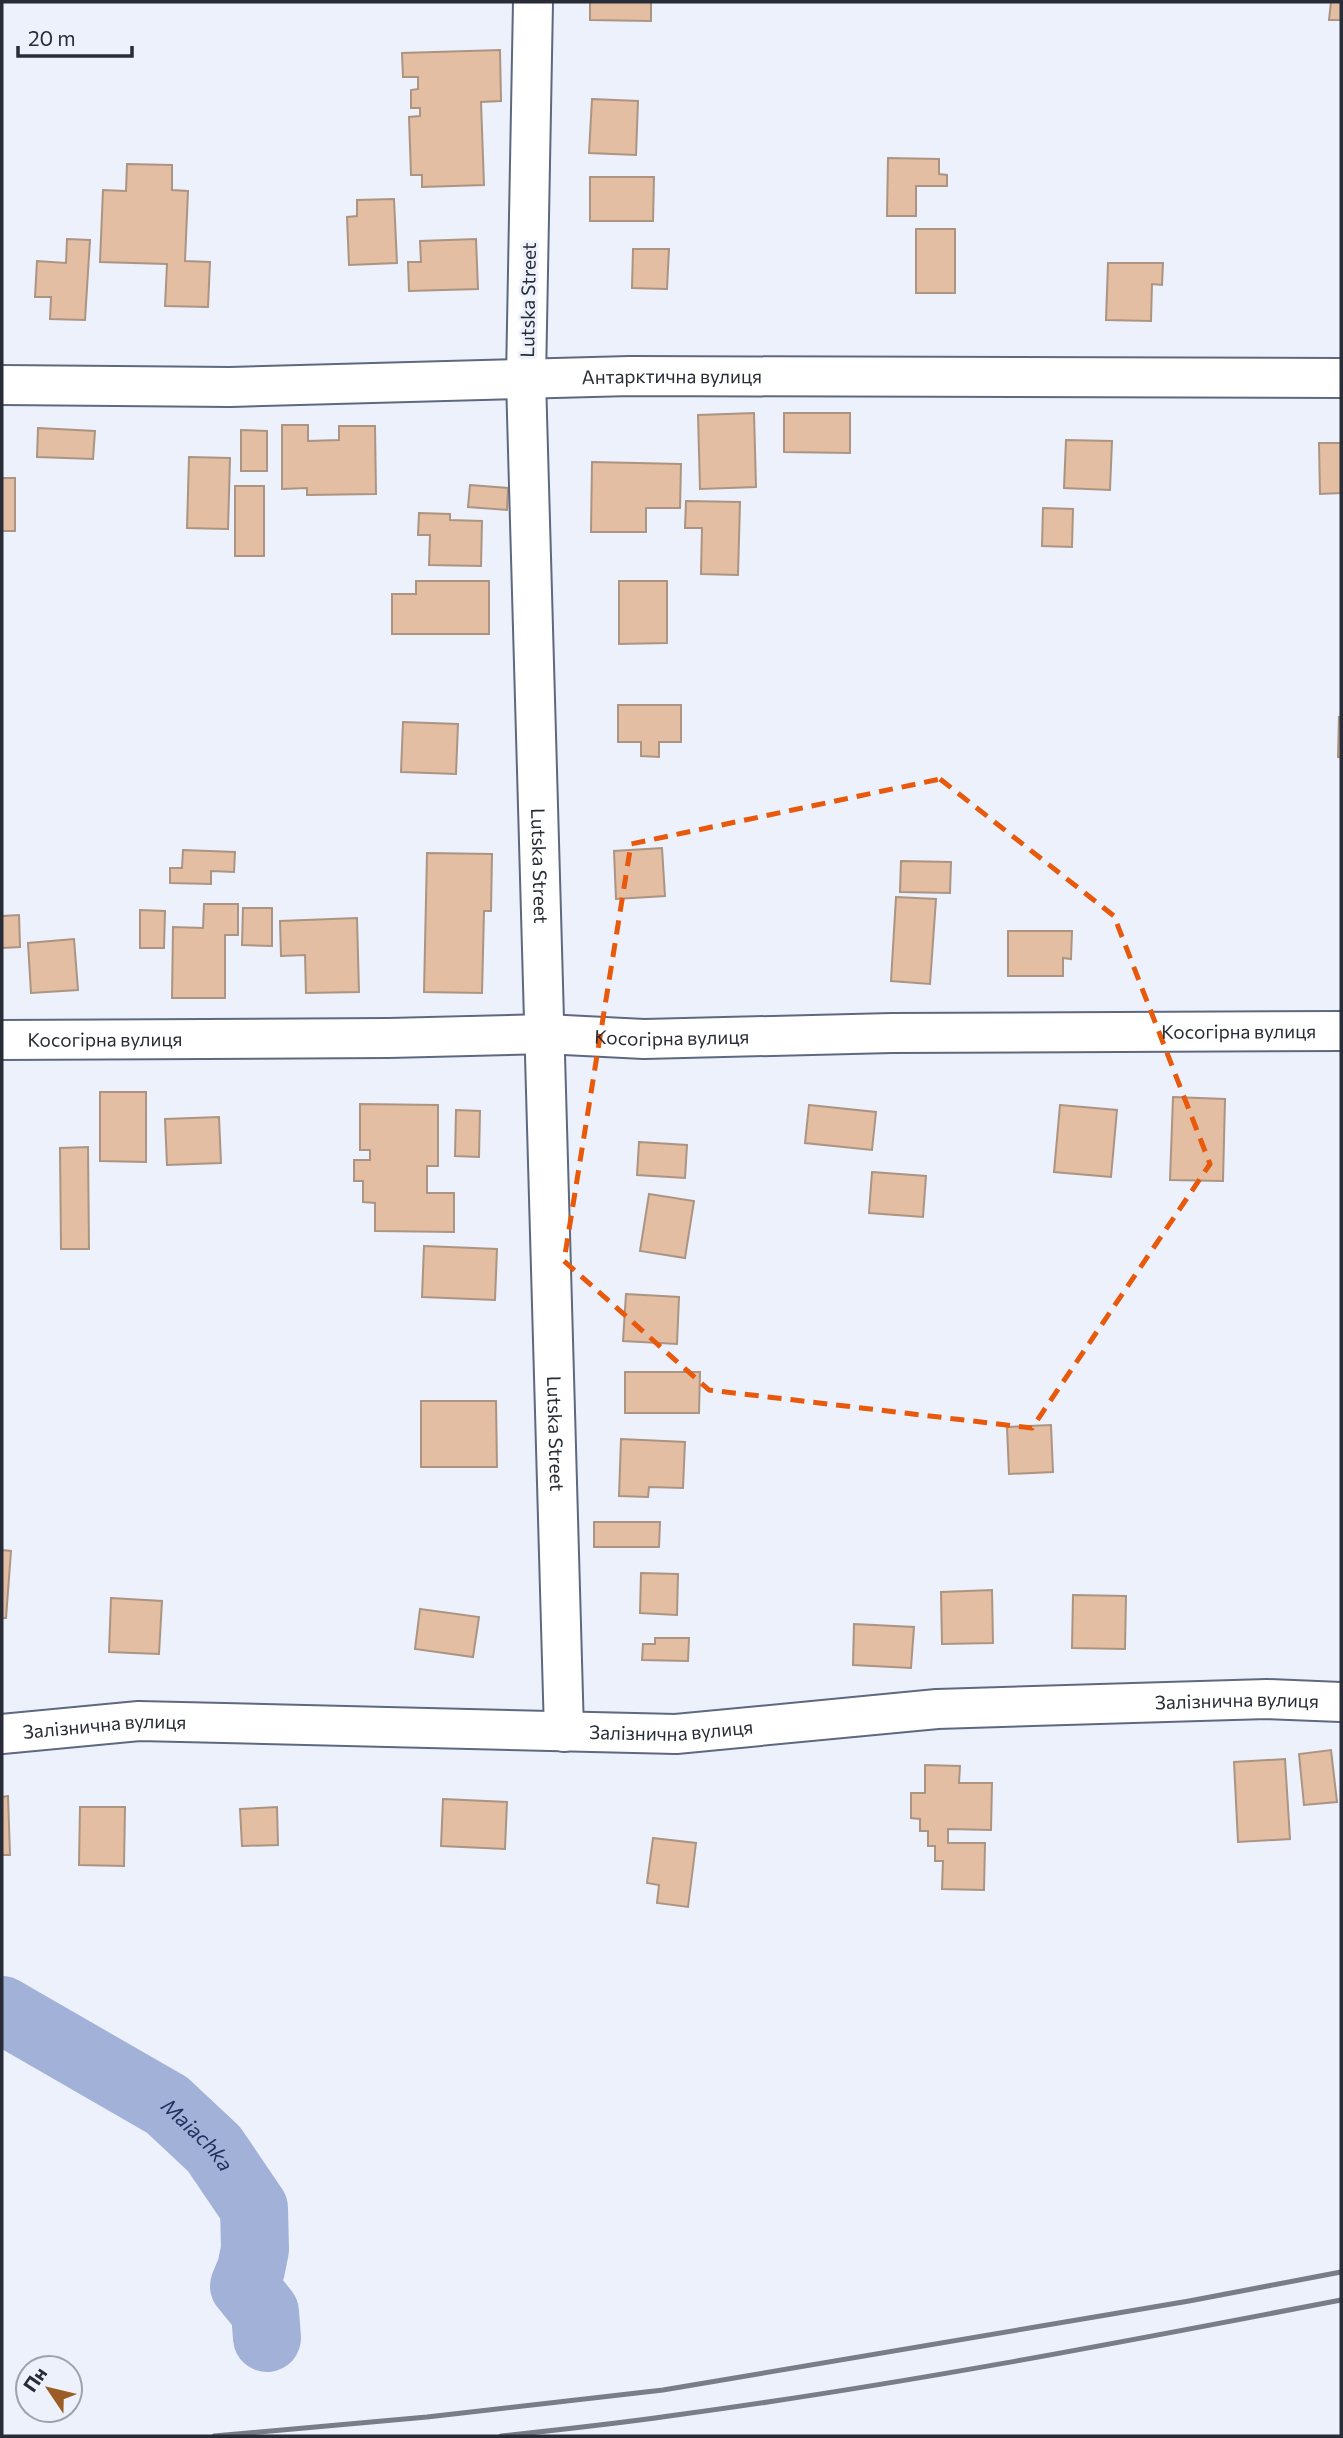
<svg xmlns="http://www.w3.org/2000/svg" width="1343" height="2438" font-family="Commissioner,sans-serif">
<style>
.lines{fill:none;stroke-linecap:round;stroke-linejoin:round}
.river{stroke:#a2b1d7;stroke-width:68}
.building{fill:#e3bea2;stroke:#ac9482;stroke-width:2}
.minor-casing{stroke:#5e687e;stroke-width:42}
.minor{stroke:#fff;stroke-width:38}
.rail{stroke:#797d88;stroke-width:5}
.marked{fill:none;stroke:#e8590c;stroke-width:5;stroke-dasharray:14 9;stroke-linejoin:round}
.labels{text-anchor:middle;stroke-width:6;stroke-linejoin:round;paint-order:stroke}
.street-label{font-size:19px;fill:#282c36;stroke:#ecf1fc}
.water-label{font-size:21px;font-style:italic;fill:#213161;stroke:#ecf1fc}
</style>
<rect width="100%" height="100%" fill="#ecf1fc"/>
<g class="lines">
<path class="river" id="s1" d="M 2,2010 L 167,2105 L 214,2149 L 254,2208 L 255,2249 L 251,2269 L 244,2286 L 265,2312 L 267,2338"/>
</g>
<path class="building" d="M 590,2 L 651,2 L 651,21 L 590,20 Z
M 1331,2 L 1341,2 L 1341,20 L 1329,20 Z
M 500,50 L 501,101 L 481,102 L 484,185 L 422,187 L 422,175 L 411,175 L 409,117 L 420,116 L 420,108 L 411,108 L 411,90 L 418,89 L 418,77 L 403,77 L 402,53 Z
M 592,99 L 638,101 L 636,155 L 589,153 Z
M 888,158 L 939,159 L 939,174 L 947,175 L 947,186 L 916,186 L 916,216 L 887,216 Z
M 127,164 L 172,165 L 172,190 L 188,191 L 185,261 L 210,262 L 208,307 L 165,306 L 167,264 L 100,262 L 103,190 L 126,191 Z
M 590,177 L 654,177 L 653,221 L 590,221 Z
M 394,199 L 397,263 L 349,265 L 347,217 L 357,216 L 357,200 Z
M 916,229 L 955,229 L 955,293 L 916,293 Z
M 67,239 L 90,240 L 85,320 L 50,319 L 51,297 L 35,297 L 37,261 L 66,263 Z
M 476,239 L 478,289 L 409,291 L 408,262 L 421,262 L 420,241 Z
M 633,249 L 669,249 L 667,289 L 632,288 Z
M 1108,263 L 1163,263 L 1162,285 L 1152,284 L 1151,321 L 1106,320 Z
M 754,413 L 756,487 L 700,489 L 698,415 Z
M 784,413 L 850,413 L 850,453 L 784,452 Z
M 282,425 L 308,425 L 308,441 L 339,440 L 339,426 L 375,426 L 376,494 L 307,495 L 307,488 L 282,489 Z
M 38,428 L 95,431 L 93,459 L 37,457 Z
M 241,430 L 267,431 L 267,471 L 241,471 Z
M 1066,440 L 1112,441 L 1110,490 L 1064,488 Z
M 1319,443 L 1341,443 L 1341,493 L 1320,494 Z
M 189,457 L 230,458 L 228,529 L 187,528 Z
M 592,462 L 681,464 L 680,508 L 646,508 L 646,532 L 591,532 Z
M 2,478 L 15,478 L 15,531 L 2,531 Z
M 470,485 L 508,488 L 507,510 L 468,507 Z
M 235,486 L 264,486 L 264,556 L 235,556 Z
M 686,501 L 740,502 L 738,575 L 701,574 L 702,528 L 685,528 Z
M 1043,508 L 1073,509 L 1072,547 L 1042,546 Z
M 419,513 L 450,514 L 450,520 L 482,521 L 481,566 L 429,565 L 430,535 L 418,535 Z
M 416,581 L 489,581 L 489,634 L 392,634 L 392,594 L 416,594 Z
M 619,581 L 667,581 L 667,643 L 619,644 Z
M 618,705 L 681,705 L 681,742 L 659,742 L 659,757 L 641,756 L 641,742 L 618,742 Z
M 1339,717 L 1341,717 L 1341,757 L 1338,757 Z
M 403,722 L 458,724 L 456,774 L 401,772 Z
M 662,848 L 665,896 L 616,899 L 614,851 Z
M 183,850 L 235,852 L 234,872 L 211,871 L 211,884 L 170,883 L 170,868 L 182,868 Z
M 427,853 L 492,854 L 491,911 L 484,911 L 482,993 L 424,992 Z
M 901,861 L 951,862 L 950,893 L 900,892 Z
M 896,897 L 936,899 L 930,984 L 891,981 Z
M 204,904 L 238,904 L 238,935 L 225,935 L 225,998 L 172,998 L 173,927 L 203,928 Z
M 243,908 L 272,908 L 272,946 L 242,945 Z
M 140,910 L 165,911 L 164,948 L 140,948 Z
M 19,915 L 20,947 L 2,948 L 2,916 Z
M 357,918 L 359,992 L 306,993 L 305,955 L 281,956 L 280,921 Z
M 1008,931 L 1072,931 L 1071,959 L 1063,958 L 1063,976 L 1008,976 Z
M 74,939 L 78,990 L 31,993 L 28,943 Z
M 100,1092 L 146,1092 L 146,1162 L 100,1161 Z
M 1173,1097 L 1225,1099 L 1223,1181 L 1170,1180 Z
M 360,1104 L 438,1105 L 438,1166 L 427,1166 L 427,1193 L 454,1193 L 454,1232 L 375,1231 L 375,1203 L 363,1202 L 363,1181 L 354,1181 L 354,1160 L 370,1160 L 370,1150 L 360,1150 Z
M 809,1105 L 876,1112 L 872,1150 L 805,1143 Z
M 1060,1105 L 1117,1110 L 1111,1177 L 1054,1172 Z
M 456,1110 L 480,1111 L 479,1157 L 455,1156 Z
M 219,1117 L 221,1163 L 167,1165 L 165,1119 Z
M 639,1142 L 687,1145 L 685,1178 L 637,1175 Z
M 88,1147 L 89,1249 L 61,1249 L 60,1148 Z
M 872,1172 L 926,1176 L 923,1217 L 869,1213 Z
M 649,1194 L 694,1201 L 685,1258 L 640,1251 Z
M 424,1246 L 497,1249 L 495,1300 L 422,1297 Z
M 626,1294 L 679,1297 L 677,1344 L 623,1341 Z
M 625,1372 L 700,1372 L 699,1413 L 625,1413 Z
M 421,1401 L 496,1401 L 497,1467 L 421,1467 Z
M 1051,1425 L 1053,1472 L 1009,1474 L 1007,1427 Z
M 621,1439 L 685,1442 L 683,1488 L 649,1487 L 648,1497 L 619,1496 Z
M 594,1522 L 660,1522 L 659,1547 L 594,1547 Z
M 2,1550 L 11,1551 L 6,1618 L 2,1618 Z
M 641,1573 L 678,1574 L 677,1615 L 640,1613 Z
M 992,1590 L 993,1643 L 942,1644 L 941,1592 Z
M 1073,1595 L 1126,1596 L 1125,1649 L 1072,1648 Z
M 111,1598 L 162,1601 L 159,1654 L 109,1652 Z
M 420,1609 L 479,1617 L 473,1657 L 415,1649 Z
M 854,1624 L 914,1627 L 911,1668 L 853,1665 Z
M 655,1638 L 689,1638 L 688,1661 L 642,1660 L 643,1644 L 655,1644 Z
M 1331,1750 L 1337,1802 L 1304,1805 L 1299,1754 Z
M 1285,1759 L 1290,1839 L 1238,1842 L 1234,1762 Z
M 925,1765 L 960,1766 L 959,1783 L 992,1783 L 991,1830 L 948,1829 L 948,1843 L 985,1843 L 984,1890 L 942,1889 L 943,1861 L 935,1861 L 935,1846 L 928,1846 L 928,1831 L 920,1831 L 920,1819 L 911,1818 L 911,1793 L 925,1793 Z
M 8,1796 L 10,1855 L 2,1855 L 2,1797 Z
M 443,1799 L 507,1802 L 505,1849 L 441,1846 Z
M 80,1807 L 125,1807 L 124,1866 L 79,1865 Z
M 277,1807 L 278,1845 L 242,1846 L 240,1809 Z
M 653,1838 L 696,1843 L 688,1907 L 657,1903 L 659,1885 L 647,1883 Z"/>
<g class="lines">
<defs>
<g id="minor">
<path id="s2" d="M 533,2 L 526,379 L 564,1732"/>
<path id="s3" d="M 2,385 L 230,387 L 630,376 L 1341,378"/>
<path id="s4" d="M 2,1040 L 389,1038 L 545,1034 L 644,1039 L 892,1033 L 1341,1031"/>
<path id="s5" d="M 2,1734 L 139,1721 L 676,1734 L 937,1709 L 1267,1699 L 1341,1702"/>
</g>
</defs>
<use href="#minor" class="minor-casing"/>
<use href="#minor" class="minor"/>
<path class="rail" d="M 214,2436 L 427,2417 L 663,2390 L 1189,2301 L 1341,2272
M 501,2436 C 557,2430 614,2424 669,2416 C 894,2386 1118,2343 1341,2300"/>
</g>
<path class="marked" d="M 940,779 L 1114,916 L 1210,1164 L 1032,1428 L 709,1390 L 564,1261 L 631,844 Z"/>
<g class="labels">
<g class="street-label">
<text transform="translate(528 300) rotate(-89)" y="7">Lutska Street</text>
<text dy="7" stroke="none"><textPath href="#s3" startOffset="670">Антарктична вулиця</textPath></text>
<text dy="7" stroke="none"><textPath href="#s2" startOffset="864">Lutska Street</textPath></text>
<text dy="7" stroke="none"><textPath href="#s4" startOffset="1237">Косогірна вулиця</textPath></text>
<text dy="7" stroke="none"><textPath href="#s4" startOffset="670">Косогірна вулиця</textPath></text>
<text dy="7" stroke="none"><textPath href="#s4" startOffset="103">Косогірна вулиця</textPath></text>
<text dy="7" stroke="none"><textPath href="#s2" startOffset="1432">Lutska Street</textPath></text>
<text dy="7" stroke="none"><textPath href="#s5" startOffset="1237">Залізнична вулиця</textPath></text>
<text dy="7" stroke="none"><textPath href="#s5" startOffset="103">Залізнична вулиця</textPath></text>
<text dy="7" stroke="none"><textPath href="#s5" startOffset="670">Залізнична вулиця</textPath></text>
</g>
<g class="water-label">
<text dy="7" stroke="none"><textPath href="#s1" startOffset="233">Maiachka</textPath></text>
</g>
</g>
<rect width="1343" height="2438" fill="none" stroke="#282c36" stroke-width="7"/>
<g transform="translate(49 2389) rotate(305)"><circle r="33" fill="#ecf1fc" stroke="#9ea2ad" stroke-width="2"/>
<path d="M0-5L12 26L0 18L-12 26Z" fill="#9c5d25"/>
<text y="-10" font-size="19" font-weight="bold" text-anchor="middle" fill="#282c36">Пн</text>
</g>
<path d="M18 46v10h114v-10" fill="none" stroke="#282c36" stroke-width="3.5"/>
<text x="28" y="46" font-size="21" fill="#282c36" stroke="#ecf1fc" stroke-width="5" paint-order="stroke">20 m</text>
</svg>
